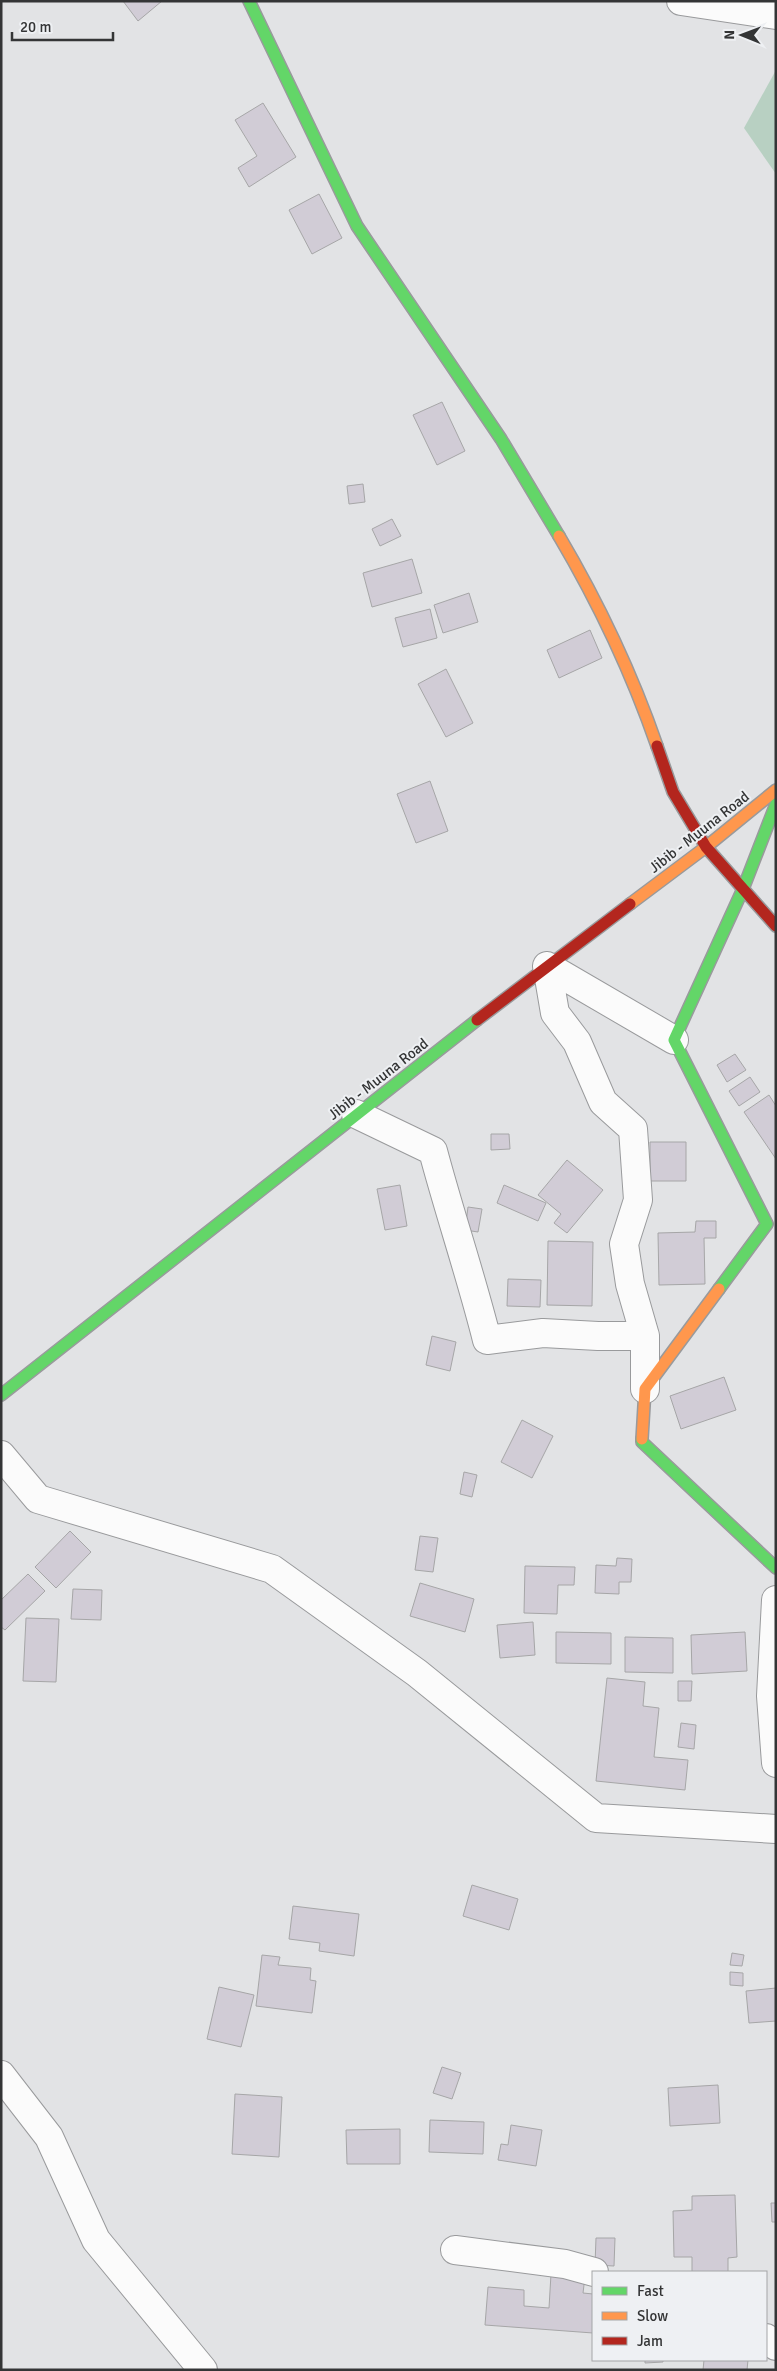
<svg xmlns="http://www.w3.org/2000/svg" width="777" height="2371" font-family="Signika,sans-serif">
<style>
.green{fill:#b8d0c2}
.building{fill:#d1ccd6;stroke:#a6a6a7}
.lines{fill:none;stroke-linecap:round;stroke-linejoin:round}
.street-casing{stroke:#999a9c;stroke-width:30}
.fast-casing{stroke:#999a9c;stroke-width:14}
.slow-casing{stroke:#999a9c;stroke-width:14}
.jam-casing{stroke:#999a9c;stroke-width:14}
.street{stroke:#fbfbfb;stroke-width:28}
.fast{stroke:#63d668;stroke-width:11}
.slow{stroke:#ff974d;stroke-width:11}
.jam{stroke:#b3261e;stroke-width:11}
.labels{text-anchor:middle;stroke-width:4;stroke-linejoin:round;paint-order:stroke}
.street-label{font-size:15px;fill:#343536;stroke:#eef0f3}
</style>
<rect width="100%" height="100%" fill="#e2e3e5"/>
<path class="green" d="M 776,70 L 776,174 L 744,128 Z"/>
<path class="building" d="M 123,1 L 162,1 L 138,21 Z
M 263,103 L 296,157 L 249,187 L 238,168 L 257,156 L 235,120 Z
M 319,194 L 342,238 L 312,254 L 289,210 Z
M 442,402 L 465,451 L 437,465 L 413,415 Z
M 363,484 L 365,502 L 349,504 L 347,486 Z
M 392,519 L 401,536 L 380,546 L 372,529 Z
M 412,559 L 422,593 L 372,607 L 363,573 Z
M 469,593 L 478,622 L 443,633 L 434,605 Z
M 430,609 L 437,638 L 403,647 L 395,618 Z
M 590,630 L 602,658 L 559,678 L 547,650 Z
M 446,669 L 473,723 L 446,737 L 418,684 Z
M 430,781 L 448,831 L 416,843 L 397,794 Z
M 735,1054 L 746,1070 L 727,1082 L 717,1065 Z
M 750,1077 L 760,1092 L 739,1106 L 729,1091 Z
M 769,1095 L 776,1106 L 776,1159 L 744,1112 Z
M 491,1134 L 509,1134 L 510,1149 L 491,1150 Z
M 650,1142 L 686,1142 L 686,1181 L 650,1181 Z
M 567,1160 L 603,1190 L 567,1233 L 554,1223 L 561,1214 L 538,1195 Z
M 400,1185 L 407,1226 L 385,1230 L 377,1189 Z
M 504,1185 L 546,1203 L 538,1221 L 497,1203 Z
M 468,1207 L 482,1209 L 478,1232 L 465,1230 Z
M 696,1221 L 716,1221 L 716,1238 L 704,1238 L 705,1284 L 659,1285 L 658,1233 L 695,1232 Z
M 548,1241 L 593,1242 L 592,1306 L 547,1305 Z
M 508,1279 L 541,1280 L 540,1307 L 507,1306 Z
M 432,1336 L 456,1342 L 450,1371 L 426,1365 Z
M 724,1377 L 736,1410 L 681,1429 L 670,1396 Z
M 522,1420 L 553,1436 L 532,1478 L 501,1462 Z
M 464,1472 L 477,1475 L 472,1497 L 460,1494 Z
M 70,1531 L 91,1552 L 56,1588 L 35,1567 Z
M 420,1536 L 438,1538 L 433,1572 L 415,1570 Z
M 617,1558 L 632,1559 L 631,1582 L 619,1582 L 619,1594 L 595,1593 L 596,1565 L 616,1566 Z
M 525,1566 L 575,1567 L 574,1585 L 558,1585 L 557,1614 L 524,1613 Z
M 28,1574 L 45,1591 L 5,1630 L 1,1627 L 1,1600 Z
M 420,1583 L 474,1599 L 465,1632 L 410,1616 Z
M 73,1589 L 102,1590 L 101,1620 L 71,1619 Z
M 26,1618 L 59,1619 L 56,1682 L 23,1681 Z
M 533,1622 L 535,1655 L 500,1658 L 497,1625 Z
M 556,1632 L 611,1633 L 611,1664 L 556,1663 Z
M 745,1632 L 747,1671 L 692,1674 L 691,1635 Z
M 625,1637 L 673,1638 L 673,1673 L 625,1672 Z
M 607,1678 L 645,1682 L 643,1706 L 659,1708 L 654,1757 L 688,1760 L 685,1790 L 596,1781 Z
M 678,1681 L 692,1681 L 691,1701 L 678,1701 Z
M 681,1723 L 696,1725 L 694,1749 L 678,1747 Z
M 472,1885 L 518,1899 L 509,1930 L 463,1916 Z
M 293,1906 L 359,1914 L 354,1956 L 319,1951 L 320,1943 L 289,1939 Z
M 732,1953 L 744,1955 L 742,1966 L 730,1965 Z
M 262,1955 L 280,1957 L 278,1965 L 311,1968 L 310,1980 L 316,1981 L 312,2013 L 256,2006 Z
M 730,1972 L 743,1973 L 743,1986 L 730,1985 Z
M 219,1987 L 254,1995 L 241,2047 L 207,2039 Z
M 776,1988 L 776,2021 L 749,2023 L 746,1991 Z
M 442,2067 L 461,2073 L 452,2099 L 433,2093 Z
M 718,2085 L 720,2123 L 670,2126 L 668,2088 Z
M 235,2094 L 282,2097 L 279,2157 L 232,2154 Z
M 430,2120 L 484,2122 L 483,2154 L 429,2152 Z
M 511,2125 L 542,2130 L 536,2166 L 498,2160 L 501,2144 L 508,2145 Z
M 400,2129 L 400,2164 L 347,2164 L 346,2130 Z
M 735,2195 L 737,2257 L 728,2258 L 728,2272 L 692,2272 L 692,2257 L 674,2257 L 673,2211 L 692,2210 L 692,2196 Z
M 771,2203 L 776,2203 L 776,2222 L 772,2222 Z
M 596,2238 L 615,2238 L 614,2266 L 595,2265 Z
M 551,2274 L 585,2277 L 583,2293 L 593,2294 L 593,2333 L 485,2325 L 488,2287 L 524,2290 L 524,2306 L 549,2308 Z
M 645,2360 L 663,2360 L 663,2362 L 645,2363 Z
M 704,2360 L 748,2360 L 747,2370 L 703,2370 Z"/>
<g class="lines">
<defs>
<path id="street" d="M 681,1 L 776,15
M 547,966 L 555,1013 L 577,1042 L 603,1102 L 633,1129 L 638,1200 L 624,1244 L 630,1284 L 645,1336
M 547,966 L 674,1040
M 356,1114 L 433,1151 C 450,1215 471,1276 487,1340 L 543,1333 L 598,1336 L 645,1336 L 645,1389
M 1,1455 L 38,1499 L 272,1569 L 417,1673 L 596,1818 L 776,1829
M 776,1600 L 771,1696 L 776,1763
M 1,2075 L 49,2137 L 96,2240 L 203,2370
M 455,2250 L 565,2264 L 594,2272
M 766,2338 L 776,2346"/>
<path id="fast" d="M 249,1 L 357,226 L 501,439 L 559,536
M 719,1289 L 767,1224 L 674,1040 L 743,889 L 776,804
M 1,1395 L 477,1020
M 642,1439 L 642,1442 L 776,1568"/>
<path id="slow" d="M 559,536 C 598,602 632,674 657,746
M 630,904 L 706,847 L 776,790
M 642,1439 L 645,1389 L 719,1289"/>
<path id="jam" d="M 657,746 L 673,792 L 706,847 L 776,926
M 477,1020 L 630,904"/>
</defs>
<use href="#street" class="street-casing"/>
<use href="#fast" class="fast-casing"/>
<use href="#slow" class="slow-casing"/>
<use href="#jam" class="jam-casing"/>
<use href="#street" class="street"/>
<use href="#fast" class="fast"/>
<use href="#slow" class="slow"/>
<use href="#jam" class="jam"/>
</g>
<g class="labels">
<g class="street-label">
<text transform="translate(699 832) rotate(-38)" y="5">Jibib - Muuna Road</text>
<text transform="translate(378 1079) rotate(-38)" y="5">Jibib - Muuna Road</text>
</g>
</g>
<rect width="777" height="2371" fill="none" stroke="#343536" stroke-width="5"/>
<rect x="592" y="2271" width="175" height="90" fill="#eef0f3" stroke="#a4a5a7"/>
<rect x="602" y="2287" width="25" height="8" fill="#63d668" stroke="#a4a5a7"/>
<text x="637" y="2296" font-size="15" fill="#343536">Fast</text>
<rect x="602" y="2312" width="25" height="8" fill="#ff974d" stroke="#a4a5a7"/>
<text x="637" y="2321" font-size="15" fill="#343536">Slow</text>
<rect x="602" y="2337" width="25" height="8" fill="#b3261e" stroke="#a4a5a7"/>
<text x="637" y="2346" font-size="15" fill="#343536">Jam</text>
<g transform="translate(742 35) rotate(271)" stroke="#eef0f3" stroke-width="4" paint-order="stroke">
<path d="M0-4L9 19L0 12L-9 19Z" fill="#343536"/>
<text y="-8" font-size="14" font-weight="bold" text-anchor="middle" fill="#343536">N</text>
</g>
<path d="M12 32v8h101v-8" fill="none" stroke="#343536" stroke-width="2.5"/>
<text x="20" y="32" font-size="15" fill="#343536" stroke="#eef0f3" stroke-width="4" paint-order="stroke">20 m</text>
</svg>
